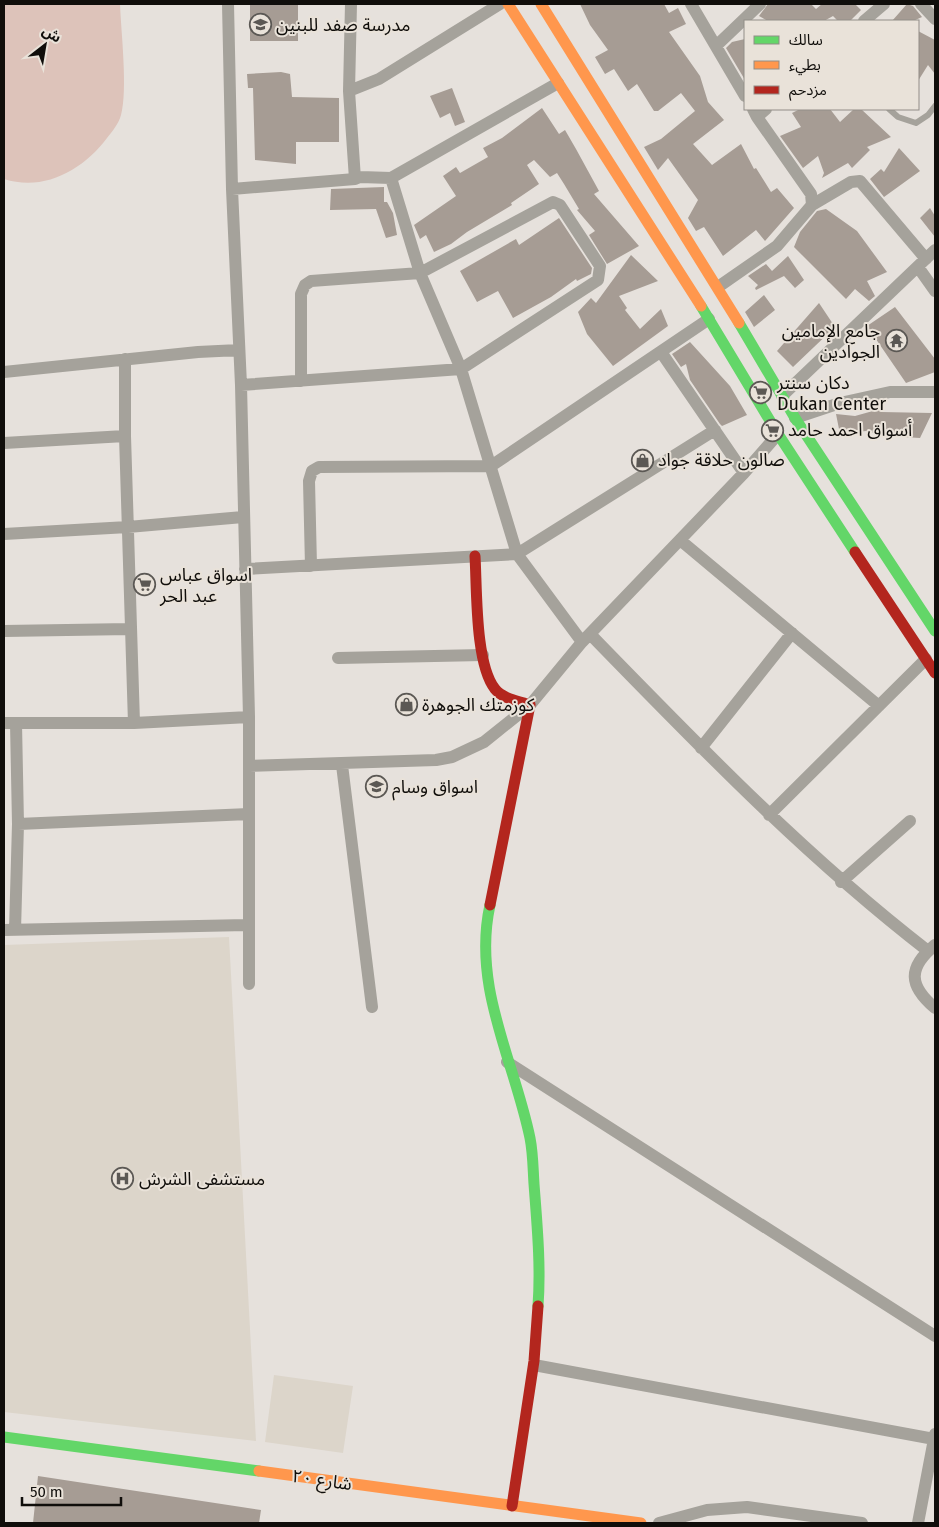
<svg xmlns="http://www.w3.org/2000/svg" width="939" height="1527" font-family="'Fira Sans','Noto Sans Arabic',sans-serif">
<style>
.built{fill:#dcd5ca}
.green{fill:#ddc3ba}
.building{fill:#a69c94}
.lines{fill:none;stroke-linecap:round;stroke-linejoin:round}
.lane{stroke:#a5a29b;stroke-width:6}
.street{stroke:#a5a29b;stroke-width:12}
.fast{stroke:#63d668;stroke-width:11}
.slow{stroke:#ff974d;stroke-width:11}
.jam{stroke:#b3261e;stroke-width:11}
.labels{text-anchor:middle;stroke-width:4;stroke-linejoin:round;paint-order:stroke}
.poi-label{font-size:18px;fill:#100e0b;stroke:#e9e2d9;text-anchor:start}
.street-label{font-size:18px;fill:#100e0b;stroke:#e9e2d9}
</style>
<rect width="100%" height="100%" fill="#e6e1dc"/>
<path class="built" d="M 229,937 L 256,1441 L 4,1412 L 4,945 Z
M 274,1375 L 353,1386 L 343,1453 L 265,1442 Z"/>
<path class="green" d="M 4,4 L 120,4 C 121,32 128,90 121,115 C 119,123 112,132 107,138 C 83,170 44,192 4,179 Z"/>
<path class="building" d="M 250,4 L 298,4 L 298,41 L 250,41 Z
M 580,4 L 664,4 L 669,13 L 678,8 L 686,24 L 669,32 L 700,76 L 708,102 L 724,120 L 693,144 L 712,165 L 741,144 L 754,169 L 756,168 L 771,192 L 777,188 L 794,208 L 765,241 L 756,230 L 723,256 L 704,227 L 696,231 L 688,218 L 698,200 L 668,158 L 658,170 L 644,147 L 661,139 L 695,111 L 681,93 L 658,111 L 654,111 L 637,84 L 628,91 L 614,69 L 605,74 L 595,57 L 608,50 L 590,25 Z
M 768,4 L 811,4 L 816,9 L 822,4 L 855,4 L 861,10 L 850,21 L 838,21 L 833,16 L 824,21 L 768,21 L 759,16 Z
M 907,4 L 913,6 L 922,17 L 913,21 L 892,21 Z
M 918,31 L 935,40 L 935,74 L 928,65 L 918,81 Z
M 745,39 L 745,80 L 726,48 L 732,42 Z
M 281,72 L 290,74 L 292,97 L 339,98 L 339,142 L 296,142 L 296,164 L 255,160 L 253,88 L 248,88 L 247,74 Z
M 452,88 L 465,122 L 455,126 L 450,113 L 440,118 L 430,96 Z
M 542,108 L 559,134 L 565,130 L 576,149 L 599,191 L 594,194 L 639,246 L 607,264 L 589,235 L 595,231 L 577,210 L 579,209 L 564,184 L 557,173 L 550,177 L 534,160 L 527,165 L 539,184 L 511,203 L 512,205 L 467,232 L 451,244 L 434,252 L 426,235 L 420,239 L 414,225 L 456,196 L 443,176 L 456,167 L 460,173 L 488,157 L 483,148 L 502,138 Z
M 800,109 L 830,109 L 840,122 L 854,109 L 861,109 L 891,137 L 867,147 L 870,150 L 852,168 L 848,163 L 822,178 L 824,173 L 818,156 L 803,168 L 780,136 L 801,127 L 792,113 Z
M 899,148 L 920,171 L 884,197 L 870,179 L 881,169 L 884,172 Z
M 384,187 L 384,202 L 387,202 L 393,213 L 397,235 L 386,238 L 376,209 L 330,210 L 331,189 Z
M 930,208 L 935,216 L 935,237 L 920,218 Z
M 826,209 L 857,231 L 887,272 L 867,281 L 875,296 L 869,301 L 855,289 L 846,299 L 794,247 L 800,232 L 817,211 Z
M 559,218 L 592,268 L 591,274 L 577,281 L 576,279 L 551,297 L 513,318 L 498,291 L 477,302 L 460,271 L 516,239 L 519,245 Z
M 631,255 L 658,281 L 619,296 L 627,308 L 625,310 L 640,329 L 661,309 L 668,326 L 613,366 L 587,334 L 578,312 L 591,298 L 596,303 Z
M 788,256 L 804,280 L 795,288 L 784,276 L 756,290 L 755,288 L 758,285 L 748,276 L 766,264 L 772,271 Z
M 764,295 L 775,310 L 754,327 L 745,312 Z
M 819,303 L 835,327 L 793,367 L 777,351 Z
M 895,307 L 935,359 L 935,372 L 906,383 L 867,326 Z
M 690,342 L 730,386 L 747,415 L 722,426 L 720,424 L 690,380 L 686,364 L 681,367 L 672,354 Z
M 880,409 L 881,412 L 932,413 L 920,438 L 886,436 L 866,431 L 840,434 L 836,414 L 855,416 Z
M 38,1476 L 261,1510 L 259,1523 L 33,1523 Z"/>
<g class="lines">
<path class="lane" d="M 889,109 L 898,117 L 916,123 L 928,115 L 935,106"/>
<path class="street" d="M 228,4 L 232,189 L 241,385 L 249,717 L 249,984
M 351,4 L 349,91 L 355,179
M 691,4 L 745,96
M 921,4 L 935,19
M 864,21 L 884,4
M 716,46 L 760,4
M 349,91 L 379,79 L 500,4
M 753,109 L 757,117 L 766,109
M 391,178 L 420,273 L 461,369 L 517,554 L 582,642
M 232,189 L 355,179 L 360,177 L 391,178 L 558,83
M 812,205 L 851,182 L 860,181 L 926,259
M 918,267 L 935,291
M 718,287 L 777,246 L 812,205 L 811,194 L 757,117
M 661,352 L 744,473
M 125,359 L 125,436 L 134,723
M 4,372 L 198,352 L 239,350
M 241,385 L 461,369 L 598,280 L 600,266 L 560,205 L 553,202 L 420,273 L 311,281 L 305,285 L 301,294 L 301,381
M 782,396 L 935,250
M 795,418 L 840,403 L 890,392 L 935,392
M 4,443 L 125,436
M 4,534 L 128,527 L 243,517
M 680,540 L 879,706
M 311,566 L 309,481 L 312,471 L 319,467 L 491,466 L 709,319
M 245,569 L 517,554 L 715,430
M 4,631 L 130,629
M 590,634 C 698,745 805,856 928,951
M 338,658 L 483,655
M 4,723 L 134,723 L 249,717
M 701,748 L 792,633
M 342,765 L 372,1007
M 250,766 L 436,760 L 452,757 L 484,742 L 530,705 L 582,642 L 744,473 L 778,434
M 769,815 L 926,659
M 18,824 L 249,814
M 841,882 L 910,821
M 4,930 L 247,925
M 15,930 L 18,824 L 16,723
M 935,945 C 907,968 909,986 935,1008
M 507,1062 L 935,1336
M 534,1365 L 934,1439
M 659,1523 L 707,1510 L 747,1507 L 862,1523
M 918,1523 L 935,1434"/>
<path class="fast" d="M 701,306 L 778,434 L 855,552
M 739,323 L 795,418 L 935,631
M 490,905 C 472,987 514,1060 530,1138 C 533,1153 533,1169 534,1184 C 537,1224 541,1266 538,1306
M 4,1437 L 259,1471"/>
<path class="slow" d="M 508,4 L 701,306
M 541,4 L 739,323
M 259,1471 L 641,1523"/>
<path class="jam" d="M 855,552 L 935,673
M 475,556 C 477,589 475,664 495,689 C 503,699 519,701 530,705 L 490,905
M 512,1506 L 534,1361 L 538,1306"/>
</g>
<defs>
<symbol id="school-ring" viewBox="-11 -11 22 22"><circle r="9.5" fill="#e9e2d9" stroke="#5b5854" stroke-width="1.5"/><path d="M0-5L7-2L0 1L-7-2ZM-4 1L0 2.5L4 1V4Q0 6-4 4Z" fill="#5b5854"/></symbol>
<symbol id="temple-ring" viewBox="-11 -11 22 22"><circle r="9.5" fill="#e9e2d9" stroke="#5b5854" stroke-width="1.5"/><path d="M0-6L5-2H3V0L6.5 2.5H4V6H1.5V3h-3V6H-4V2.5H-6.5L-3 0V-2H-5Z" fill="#5b5854"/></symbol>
<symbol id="supermarket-ring" viewBox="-11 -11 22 22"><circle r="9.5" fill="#e9e2d9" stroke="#5b5854" stroke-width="1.5"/><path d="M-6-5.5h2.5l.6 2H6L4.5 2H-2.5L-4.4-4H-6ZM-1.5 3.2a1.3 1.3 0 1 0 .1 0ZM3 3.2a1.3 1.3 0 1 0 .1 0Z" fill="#5b5854"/></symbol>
<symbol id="shop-ring" viewBox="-11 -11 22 22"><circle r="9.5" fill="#e9e2d9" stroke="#5b5854" stroke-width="1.5"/><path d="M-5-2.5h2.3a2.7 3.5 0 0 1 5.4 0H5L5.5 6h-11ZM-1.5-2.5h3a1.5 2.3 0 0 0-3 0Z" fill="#5b5854"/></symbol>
<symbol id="hospital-ring" viewBox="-11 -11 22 22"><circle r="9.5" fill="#e9e2d9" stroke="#5b5854" stroke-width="1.5"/><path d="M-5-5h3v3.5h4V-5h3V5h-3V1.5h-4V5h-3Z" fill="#5b5854"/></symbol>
</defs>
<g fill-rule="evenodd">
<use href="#school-ring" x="248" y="12" width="25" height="25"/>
<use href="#temple-ring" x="884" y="328" width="25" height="25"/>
<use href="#supermarket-ring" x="748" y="380" width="25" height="25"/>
<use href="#supermarket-ring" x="760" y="418" width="25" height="25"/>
<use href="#shop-ring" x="630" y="448" width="25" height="25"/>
<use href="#supermarket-ring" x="132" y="572" width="25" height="25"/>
<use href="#shop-ring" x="394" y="692" width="25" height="25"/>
<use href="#school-ring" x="364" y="774" width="25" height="25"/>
<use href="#hospital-ring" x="110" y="1166" width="25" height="25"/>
</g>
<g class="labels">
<g class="poi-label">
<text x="276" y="31">مدرسة صفد للبنين</text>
<text x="880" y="337" text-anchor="end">جامع الإمامين<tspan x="880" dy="21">الجوادين</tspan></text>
<text x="777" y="389">دكان سنتر<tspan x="777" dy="21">Dukan Center</tspan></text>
<text x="788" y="436">أسواق احمد حامد</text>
<text x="658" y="466">صالون حلاقة جواد</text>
<text x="160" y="581">اسواق عباس<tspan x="160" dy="21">عبد الحر</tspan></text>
<text x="422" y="711">كوزمتك الجوهرة</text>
<text x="392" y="793">اسواق وسام</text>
<text x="139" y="1185">مستشفى الشرش</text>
</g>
<g class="street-label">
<text transform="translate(322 1480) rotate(8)" y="6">شارع ٢٠</text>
</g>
</g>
<rect width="939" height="1527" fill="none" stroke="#100e0b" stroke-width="10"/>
<rect x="744" y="20" width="175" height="90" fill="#e9e2d9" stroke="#928d87"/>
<rect x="754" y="36" width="25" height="8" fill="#63d668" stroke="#928d87"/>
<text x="789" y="45" font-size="15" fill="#100e0b">سالك</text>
<rect x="754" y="61" width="25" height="8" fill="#ff974d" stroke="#928d87"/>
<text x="789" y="70" font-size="15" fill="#100e0b">بطيء</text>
<rect x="754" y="86" width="25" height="8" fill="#b3261e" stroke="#928d87"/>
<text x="789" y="95" font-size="15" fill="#100e0b">مزدحم</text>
<g transform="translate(45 45) rotate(31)" stroke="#e9e2d9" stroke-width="4" paint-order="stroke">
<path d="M0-4L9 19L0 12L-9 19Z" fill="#100e0b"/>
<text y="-8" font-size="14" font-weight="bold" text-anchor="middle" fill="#100e0b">ش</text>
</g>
<path d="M22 1497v8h99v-8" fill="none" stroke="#100e0b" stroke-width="2.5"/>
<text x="30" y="1497" font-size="15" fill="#100e0b" stroke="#e9e2d9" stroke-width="4" paint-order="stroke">50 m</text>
</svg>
